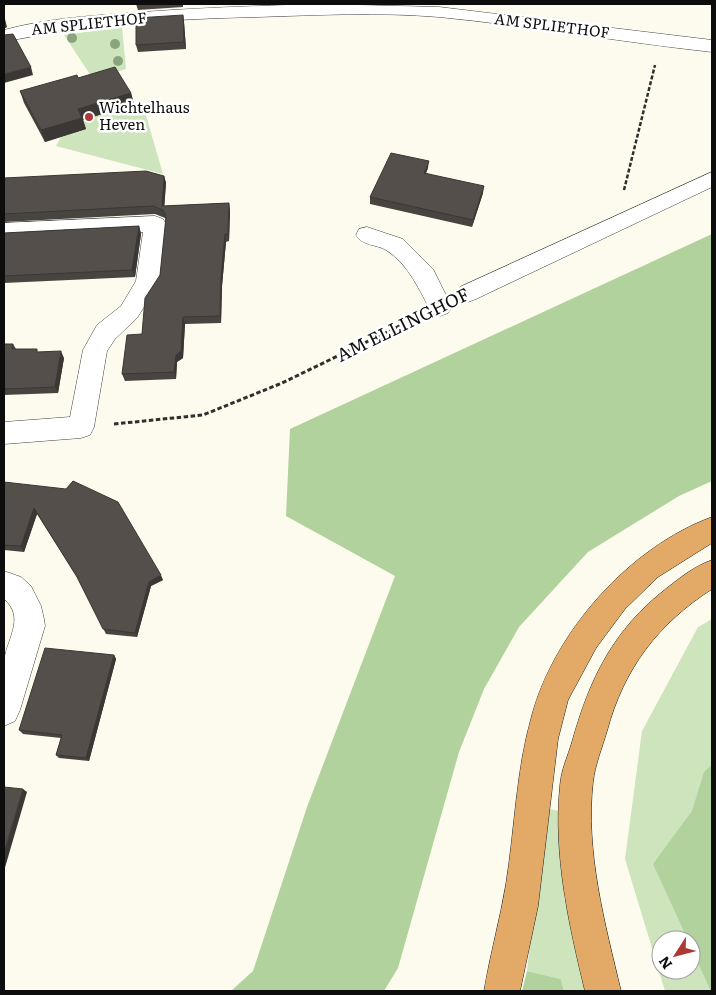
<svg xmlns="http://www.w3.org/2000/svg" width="716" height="995" font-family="Literata,serif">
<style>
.green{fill:#cde4bc;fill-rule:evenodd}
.forest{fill:#b1d29d}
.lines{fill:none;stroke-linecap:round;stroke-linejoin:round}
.minor-casing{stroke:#404040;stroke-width:1}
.highway-casing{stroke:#1e1e1e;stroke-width:1}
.path-far1{stroke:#2f2f2f;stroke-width:2.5;stroke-dasharray:4 2;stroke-linecap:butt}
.path{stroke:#2f2f2f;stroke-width:3;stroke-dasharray:4.5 2.5;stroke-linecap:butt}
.minor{fill:#fff;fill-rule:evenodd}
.highway{fill:#e3a966;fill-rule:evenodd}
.tree{fill:#8aa47f}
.wall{fill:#484440}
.shaded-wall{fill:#3b3734}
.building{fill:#544f4a;stroke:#3b3734}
.poi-dot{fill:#ad3935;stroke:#fff;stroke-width:2}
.labels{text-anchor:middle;stroke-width:5;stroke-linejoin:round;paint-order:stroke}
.far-street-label{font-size:15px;fill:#0d0d0d;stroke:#fff}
.far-poi-label{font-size:15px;fill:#0d0d0d;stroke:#fff;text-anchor:start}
.street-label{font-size:18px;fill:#0d0d0d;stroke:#fff}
</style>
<rect width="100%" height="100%" fill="#fdfbee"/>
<path class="green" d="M 122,27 L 126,69 L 93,79 L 64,35 Z
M 134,104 L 143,105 L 163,174 L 56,146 L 61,137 L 86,129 L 81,120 Z
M 712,619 L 712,991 L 665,991 L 625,859 L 642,731 L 698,627 ZM 661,940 L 691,940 L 691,970 L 661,970 Z
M 545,808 L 564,812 L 564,898 L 590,991 L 564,991 L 561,979 L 527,971 Z"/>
<path class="forest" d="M 712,234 L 712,481 L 679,496 L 588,552 L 519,627 L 484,689 L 459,752 L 398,968 L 384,991 L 231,991 L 253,971 L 307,807 L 395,576 L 286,516 L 290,429 Z
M 712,765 L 712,991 L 711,991 L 691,948 L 691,940 L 688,940 L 653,864 L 692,811 L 704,772 Z
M 527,971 L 561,979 L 564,991 L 522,991 Z"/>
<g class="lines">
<defs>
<path id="minor" d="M 319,4 L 439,7 L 712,40 L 712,52 C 621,42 530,26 439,17 C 379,12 319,15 258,17 C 173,19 87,24 4,42 L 4,30 C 44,19 87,16 128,13 C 192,8 255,6 319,4 Z
M 712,172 L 712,187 L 476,299 L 468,302 L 460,299 L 456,293 L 460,287 Z
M 155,216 L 163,219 L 166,224 L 160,282 L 137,318 L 115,339 L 107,351 L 94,427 L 90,435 L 81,438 L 4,444 L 4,422 L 70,417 L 83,350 L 97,325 L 121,306 L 136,281 L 143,232 L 4,239 L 4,223 Z
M 367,227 L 403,239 L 433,269 L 452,307 L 448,313 L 440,316 L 432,313 C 420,292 409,264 386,250 C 376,244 362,246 356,235 L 359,229 Z
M 4,571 L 21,577 L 31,586 L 41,606 L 44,619 L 45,626 L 20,710 L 15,721 L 4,726 C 3,706 2,684 4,663 C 5,641 27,618 4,599 Z"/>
<path id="highway" d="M 712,517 L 712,543 L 658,577 L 625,609 L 596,648 L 568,700 L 558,739 L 538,906 L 520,991 L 484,991 C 490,955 500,920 506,884 C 515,828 516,770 532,715 C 555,631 630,547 712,517 Z
M 712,560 L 712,589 C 658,624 624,668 607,731 C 602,748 595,765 593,782 C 585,851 605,924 621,991 L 585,991 C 569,925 553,854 560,786 C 561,770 568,756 572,742 C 590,678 613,630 667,588 C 681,577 695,566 712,560 Z"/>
</defs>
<use href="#minor" class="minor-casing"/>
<use href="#highway" class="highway-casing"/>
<path class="path-far1" d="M 624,190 L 655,65"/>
<path class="path" d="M 114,424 L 203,415 L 282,383 L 414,319"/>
<use href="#minor" class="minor"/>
<use href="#highway" class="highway"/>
</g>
<g class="tree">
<circle cx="72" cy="38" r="5"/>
<circle cx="115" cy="44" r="5"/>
<circle cx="118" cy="61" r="5"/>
</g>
<path class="wall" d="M 136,4 L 183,4 L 183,7 L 138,10 Z
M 183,15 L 184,22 L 186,49 L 138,52 L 136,45 Z
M 78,78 L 131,93 L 134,104 L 83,120 L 86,129 L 45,142 L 24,103 L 20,91 Z
M 428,168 L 426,173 L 483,193 L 472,227 L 370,204 L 370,197 Z
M 164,176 L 166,183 L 164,206 L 229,203 L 230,211 L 229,241 L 226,242 L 222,286 L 221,323 L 185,324 L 183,358 L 177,362 L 176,379 L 125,381 L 122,374 L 142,334 L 160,275 L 166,220 L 165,218 L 155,214 L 4,222 L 4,178 Z
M 139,226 L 141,234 L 135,277 L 4,283 L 4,233 Z
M 4,344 L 13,344 L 16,349 L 39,352 L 64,358 L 58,393 L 4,395 Z
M 4,482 L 163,580 L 151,586 L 137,637 L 106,634 L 77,577 L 37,514 L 24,552 L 4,550 Z
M 114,655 L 116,659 L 89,761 L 59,758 L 56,755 L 61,738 L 23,734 L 19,730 Z"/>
<path class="shaded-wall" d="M 183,15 L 184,22 L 186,49 L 184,42 Z
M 5,19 L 7,27 L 4,29 L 4,20 Z
M 31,67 L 33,75 L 4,83 L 4,74 Z
M 131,93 L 134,104 L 83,120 L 86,129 L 45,142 L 41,130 L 78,109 Z
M 429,161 L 428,168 L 423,180 L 424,173 Z
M 164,176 L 166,183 L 164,212 L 163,210 L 163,213 L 162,206 Z
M 484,186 L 483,193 L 472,227 L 473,220 Z
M 229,203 L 230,211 L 229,241 L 228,234 Z
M 139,226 L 141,234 L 135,277 L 132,270 Z
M 225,234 L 226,242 L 222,286 L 221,323 L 220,316 L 221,278 Z
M 183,317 L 185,324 L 183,358 L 177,362 L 176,379 L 174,372 L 176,355 Z
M 61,351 L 64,358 L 58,393 L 55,387 Z
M 34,508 L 37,514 L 24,552 L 21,546 Z
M 161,575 L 163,580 L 151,586 L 137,637 L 135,633 L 149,582 Z
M 114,655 L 116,659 L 89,761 L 86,758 Z
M 23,789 L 27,792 L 4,871 L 4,853 Z"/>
<path class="building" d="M 183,15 L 184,42 L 136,45 L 136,18 Z
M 13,34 L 31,67 L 4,74 L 4,35 Z
M 115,67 L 131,93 L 78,109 L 82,118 L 41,130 L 20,91 L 77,75 L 78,78 Z
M 391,153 L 429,161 L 424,173 L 484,186 L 473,220 L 370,197 Z
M 146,171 L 164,176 L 162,206 L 229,203 L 228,234 L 225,234 L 221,278 L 220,316 L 183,317 L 181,351 L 176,355 L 174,372 L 122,374 L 127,335 L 142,334 L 145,298 L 160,275 L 166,217 L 163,210 L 153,206 L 4,214 L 4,178 Z
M 139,226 L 132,270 L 4,276 L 4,233 Z
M 4,344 L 13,344 L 12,349 L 37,349 L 37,352 L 61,351 L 55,387 L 4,389 Z
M 73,481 L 118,502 L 161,575 L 149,582 L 135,633 L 103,629 L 77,577 L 34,508 L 21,546 L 4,545 L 4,482 L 66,489 Z
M 45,648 L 114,655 L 86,758 L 56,755 L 62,735 L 19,730 Z
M 4,787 L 23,789 L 4,853 Z"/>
<circle class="poi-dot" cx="89" cy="117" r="5"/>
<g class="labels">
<g class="far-street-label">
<text transform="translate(89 24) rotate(-6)" y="5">AM SPLIETHOF</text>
<text transform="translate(552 26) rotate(7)" y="5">AM SPLIETHOF</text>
</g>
<g class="far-poi-label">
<text x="99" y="113">Wichtelhaus<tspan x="99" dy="17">Heven</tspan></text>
</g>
<g class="street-label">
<text transform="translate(403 325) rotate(-26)" y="6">AM ELLINGHOF</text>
</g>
</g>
<rect width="716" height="995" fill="none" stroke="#0d0d0d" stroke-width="10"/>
<g transform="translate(676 955) rotate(234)"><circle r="24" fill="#ffffff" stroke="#9e9e9e"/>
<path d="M0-4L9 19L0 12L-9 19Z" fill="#ad3935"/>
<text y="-8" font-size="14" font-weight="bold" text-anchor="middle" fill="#0d0d0d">N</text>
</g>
</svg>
